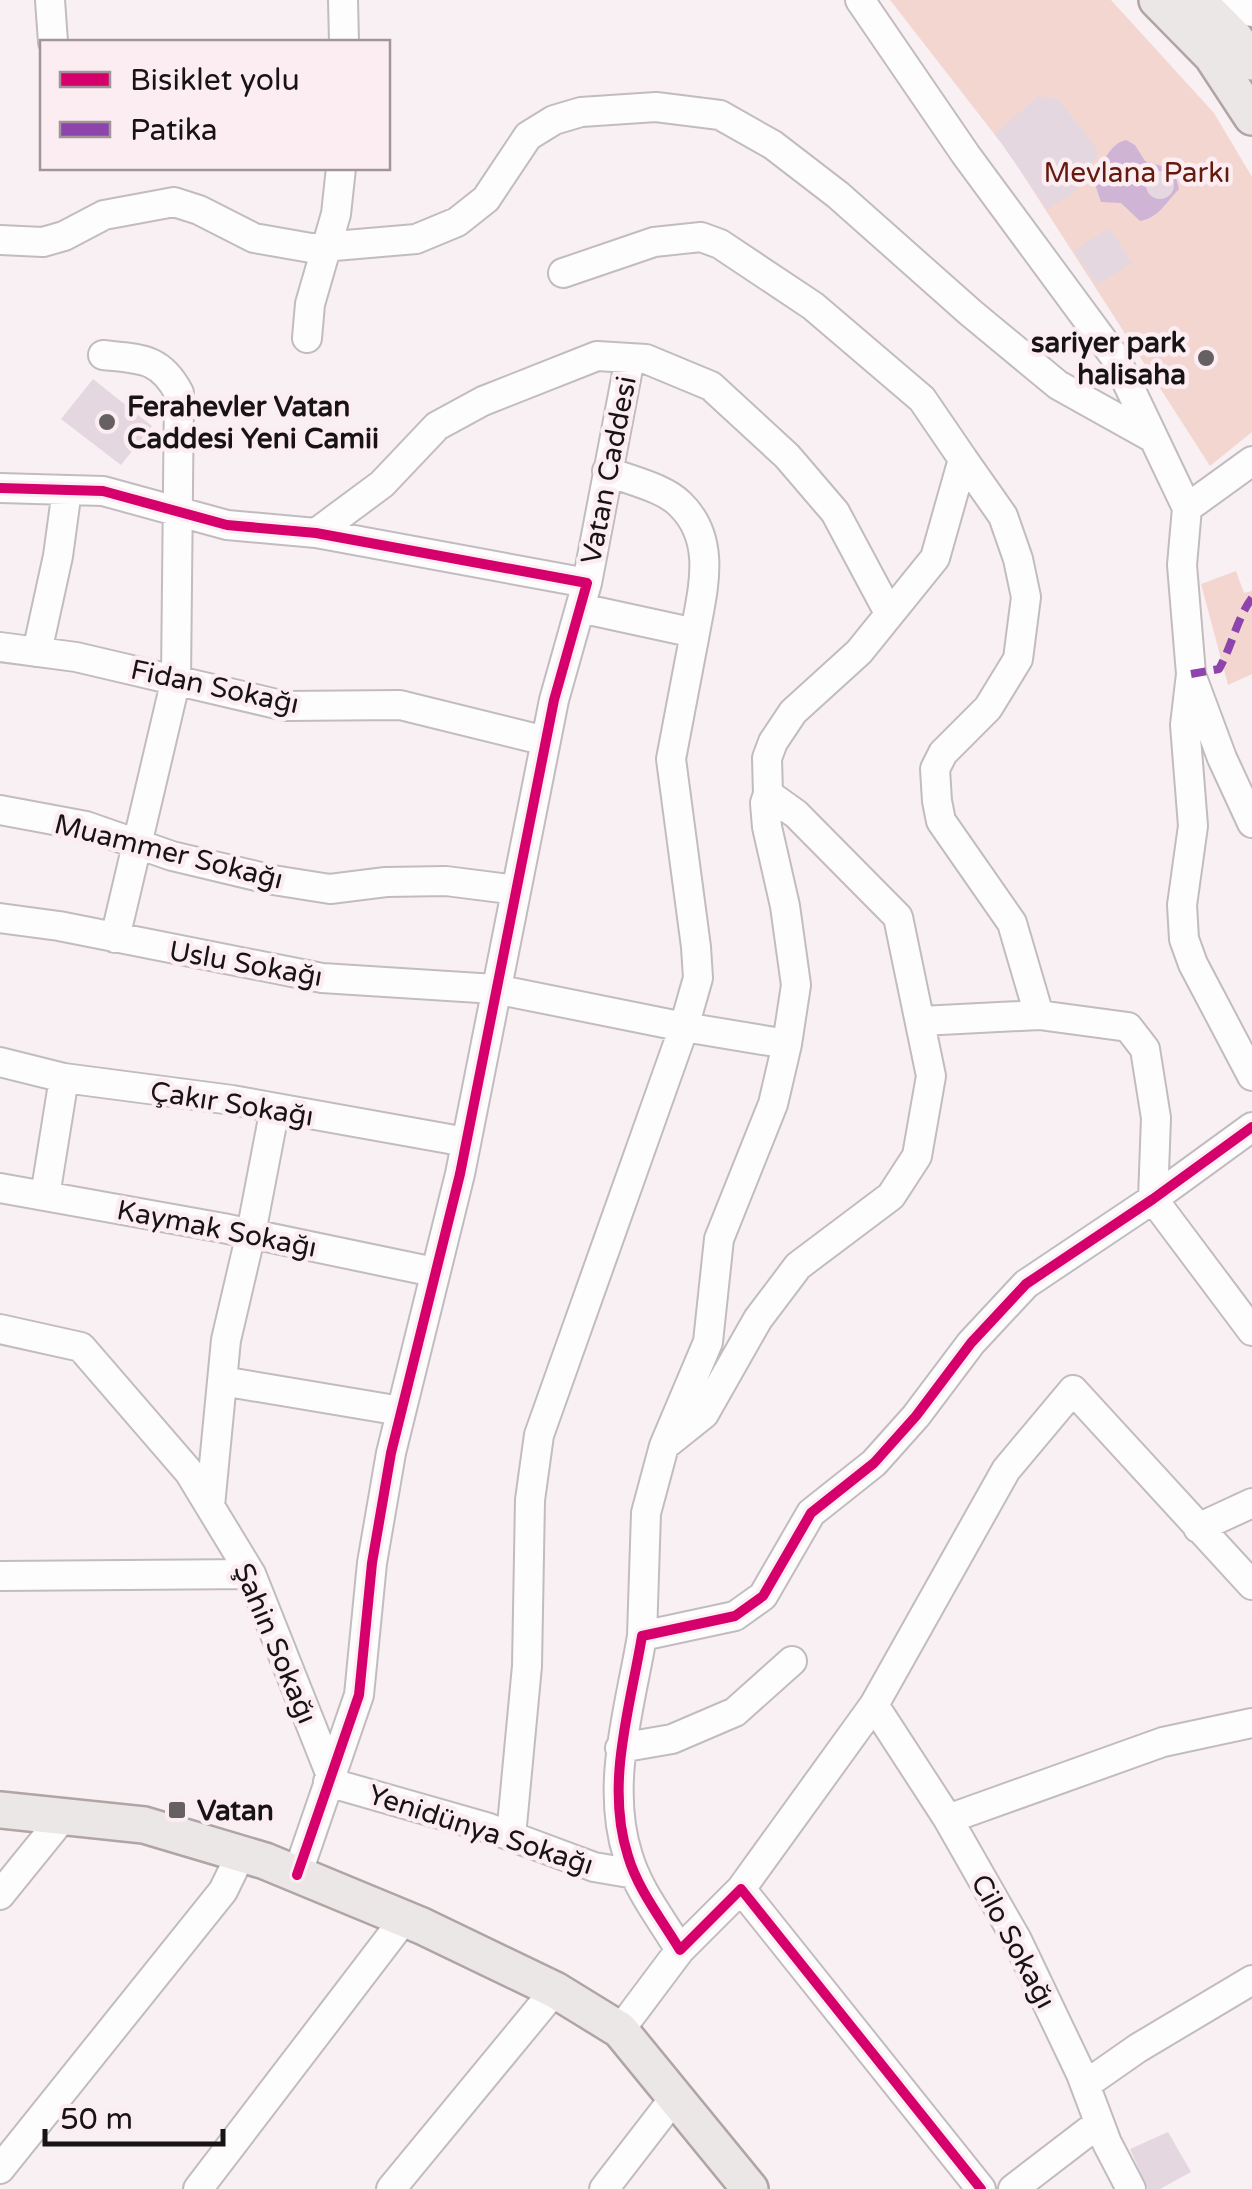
<svg xmlns="http://www.w3.org/2000/svg" width="1252" height="2189" font-family="'Varela Round',sans-serif">
<style>
.green{fill:#f4d6d1}
.water{fill:#d0b4d6}
.building{fill:#e4d7e0}
.lines{fill:none;stroke-linecap:round;stroke-linejoin:round}
.minor-casing{stroke:#c2bcbe;stroke-width:32}
.major-casing{stroke:#b0a4a5;stroke-width:40}
.minor{stroke:#fefdfd;stroke-width:28}
.major{stroke:#ece7e7;stroke-width:35}
.quiet{stroke:#8e44ad;stroke-width:8;stroke-dasharray:15 8;stroke-linecap:butt}
.cycleway-casing{stroke:#fbedf2;stroke-width:16}
.cycleway{stroke:#d6006c;stroke-width:10}
.poi-dot{fill:#666063;stroke:#fbedf2;stroke-width:4}
.labels{text-anchor:middle;stroke-width:9;stroke-linejoin:round;paint-order:stroke}
.park-label{font-size:28px;fill:#641a0d;stroke:#fbedf2}
.poi-label{font-size:28px;font-weight:bold;fill:#181315;stroke:#fbedf2;text-anchor:start}
.street-label{font-size:28px;fill:#181315;stroke:#fbedf2}
</style>
<rect width="100%" height="100%" fill="#f8f0f3"/>
<path class="green" d="M 890,0 L 1111,0 L 1214,113 L 1252,177 L 1252,432 L 1210,466 L 1009,153 Z
M 1236,571 L 1244,593 L 1252,591 L 1252,674 L 1228,685 L 1201,584 Z"/>
<path class="water" d="M 1126,140 L 1135,145 L 1145,161 L 1174,170 L 1179,189 C 1166,202 1159,218 1140,221 L 1121,203 L 1101,202 L 1095,184 C 1101,167 1108,144 1126,140 Z"/>
<path class="building" d="M 1038,96 L 1058,99 L 1099,152 L 1074,193 L 1047,209 L 995,134 Z
M1146 185a14 14 0 1 1 28 0a14 14 0 1 1-28 0Z
M 1109,228 L 1132,263 L 1097,285 L 1074,251 Z
M 93,379 L 152,426 L 121,465 L 61,419 Z
M 1168,2132 L 1191,2172 L 1160,2189 L 1148,2189 L 1130,2149 Z"/>
<g class="lines">
<defs>
<path id="minor" d="M 50,0 L 53,42
M 343,0 L 344,42
M 860,0 L 966,155 L 1115,357 L 1187,508 L 1182,565 L 1191,674 L 1185,725 L 1193,826 L 1182,905 L 1184,939 L 1193,964 L 1252,1076
M 1201,5 L 1252,12
M 0,240 L 43,242 L 64,236 L 104,215 L 174,202 L 199,210 L 254,238 L 311,248 L 416,239 L 457,222 L 486,199 L 528,136 L 554,120 L 581,112 L 656,107 L 720,115 L 773,145 L 838,195 L 971,313 L 1058,385 L 1153,438
M 563,273 L 654,242 L 701,237 L 720,244 L 813,306 L 922,399 L 963,459 L 935,558 L 859,652 L 793,712 L 773,742 L 767,758 L 768,794
M 307,338 L 310,304 L 336,214 L 341,168
M 103,355 C 140,359 160,357 179,393 L 176,679 L 115,938
M 963,459 L 1003,516 L 1018,559 L 1026,597 L 1018,659 L 988,708 L 943,753 L 935,769 L 937,801 L 941,821 L 1012,923 L 1039,1015 L 1128,1027 L 1145,1049 L 1156,1118 L 1153,1199 L 1252,1331
M 607,471 C 628,480 663,487 680,504 C 717,540 703,588 695,633
M 0,488 L 103,491 L 227,525 L 316,533 L 587,583 L 554,700 L 460,1174 L 391,1453 L 372,1563 L 359,1695 L 297,1875
M 1187,508 L 1252,461
M 316,533 L 382,484 L 437,426 L 483,401 L 597,356 L 646,359 L 711,386 L 787,456 L 835,512 L 889,613
M 587,583 L 630,358
M 580,608 L 695,633 L 671,759 L 696,947 L 698,978 L 684,1027 L 787,1044 L 773,1104 L 719,1239 L 708,1342 L 664,1446 L 646,1513 L 642,1636
M 0,647 L 76,657 L 285,706 L 400,705 L 546,741
M 37,652 L 58,556 L 67,490
M 1193,680 L 1222,758 L 1252,823
M 0,810 L 86,826 L 172,856 L 273,880 L 330,889 L 386,882 L 446,881 L 516,890
M 0,918 L 59,926 L 322,978 L 495,989 L 684,1027 L 539,1435 L 530,1500 L 527,1666 L 511,1836
M 921,1021 L 1039,1015
M 0,1062 L 64,1078 L 232,1100 L 466,1142
M 0,1188 L 223,1228 L 434,1272
M 45,1196 L 64,1078
M 0,1329 L 81,1347 L 189,1472 L 251,1574 L 330,1773
M 222,1381 L 401,1411
M 669,1442 L 704,1414 L 758,1319 L 798,1266 L 891,1196 L 917,1156 L 931,1076 L 898,917 L 796,814 L 768,794 L 765,803 L 767,827 L 785,906 L 796,985 L 787,1044
M 210,1506 L 226,1340 L 251,1233 L 275,1108
M 1198,1528 L 1252,1503
M 0,1576 L 251,1574
M 874,1705 L 948,1819 L 1017,1940 L 1081,2074 L 1107,2143 L 1131,2189
M 620,1748 L 672,1739 L 735,1712 L 792,1661
M 328,1782 L 489,1828 L 594,1867 L 635,1874
M 948,1819 L 1163,1742 L 1252,1723
M 741,1889 L 874,1705 L 1006,1470 L 1073,1390 L 1252,1585
M 0,1895 L 64,1816
M 620,2030 L 680,1950
M 1085,2085 L 1138,2048 L 1252,1980
M 0,2169 L 223,1891 L 241,1854
M 198,2189 L 405,1918
M 391,2189 L 555,1990
M 604,2189 L 675,2097
M 981,2189 L 741,1889 L 680,1950 C 662,1920 638,1890 628,1856 C 605,1785 630,1708 642,1636 L 735,1616 L 763,1596 L 811,1513 L 874,1463 L 916,1416 L 971,1343 L 1026,1284 L 1153,1199 L 1252,1127
M 1013,2189 L 1099,2123"/>
<path id="major" d="M 1157,0 L 1212,56 L 1252,117
M 1197,0 L 1235,38 L 1252,62
M 0,1810 L 144,1825 L 265,1861 L 422,1926 L 555,1990 L 620,2030 L 750,2189"/>
</defs>
<use href="#minor" class="minor-casing"/>
<use href="#major" class="major-casing"/>
<use href="#minor" class="minor"/>
<use href="#major" class="major"/>
<path class="quiet" d="M 1191,674 L 1219,669 C 1232,646 1237,618 1252,598"/>
<defs>
<path id="cycleway" d="M 0,488 L 103,491 L 227,525 L 316,533 L 587,583 L 554,700 L 460,1174 L 391,1453 L 372,1563 L 359,1695 L 297,1875
M 981,2189 L 741,1889 L 680,1950 C 662,1920 638,1890 628,1856 C 605,1785 630,1708 642,1636 L 735,1616 L 763,1596 L 811,1513 L 874,1463 L 916,1416 L 971,1343 L 1026,1284 L 1153,1199 L 1252,1127"/>
</defs>
<use href="#cycleway" class="cycleway-casing"/>
<use href="#cycleway" class="cycleway"/>
</g>
<g class="poi-dot">
<circle cx="1206" cy="358" r="10"/>
<circle cx="107" cy="422" r="10"/>
<rect x="167" y="1800" width="20" height="20" rx="5"/>
</g>
<g class="labels">
<g class="park-label">
<text x="1137" y="182">Mevlana Parkı</text>
</g>
<g class="poi-label">
<text x="1186" y="352" text-anchor="end">sariyer park<tspan x="1186" dy="32">halisaha</tspan></text>
<text x="127" y="416">Ferahevler Vatan<tspan x="127" dy="32">Caddesi Yeni Camii</tspan></text>
<text x="197" y="1820">Vatan</text>
</g>
<g class="street-label">
<text transform="translate(608 470) rotate(-79)" y="10">Vatan Caddesi</text>
<text transform="translate(215 686) rotate(12)" y="10">Fidan Sokağı</text>
<text transform="translate(169 851) rotate(14)" y="10">Muammer Sokağı</text>
<text transform="translate(246 963) rotate(10)" y="10">Uslu Sokağı</text>
<text transform="translate(232 1103) rotate(9)" y="10">Çakır Sokağı</text>
<text transform="translate(217 1228) rotate(11)" y="10">Kaymak Sokağı</text>
<text transform="translate(276 1643) rotate(67)" y="10">Şahin Sokağı</text>
<text transform="translate(481 1829) rotate(18)" y="10">Yenidünya Sokağı</text>
<text transform="translate(1014 1941) rotate(62)" y="10">Cilo Sokağı</text>
</g>
</g>
<rect x="40" y="40" width="350" height="130" fill="#fbedf2" stroke="#a0969a" stroke-width="2.5"/>
<rect x="60" y="72" width="50" height="15" fill="#d6006c" stroke="#a0969a" stroke-width="2.5"/>
<text x="130" y="90" font-size="30" fill="#181315">Bisiklet yolu</text>
<rect x="60" y="122" width="50" height="15" fill="#8e44ad" stroke="#a0969a" stroke-width="2.5"/>
<text x="130" y="140" font-size="30" fill="#181315">Patika</text>
<path d="M45 2129v15h178v-15" fill="none" stroke="#181315" stroke-width="5"/>
<text x="60" y="2129" font-size="30" fill="#181315" stroke="#fbedf2" stroke-width="8" paint-order="stroke">50 m</text>
</svg>
